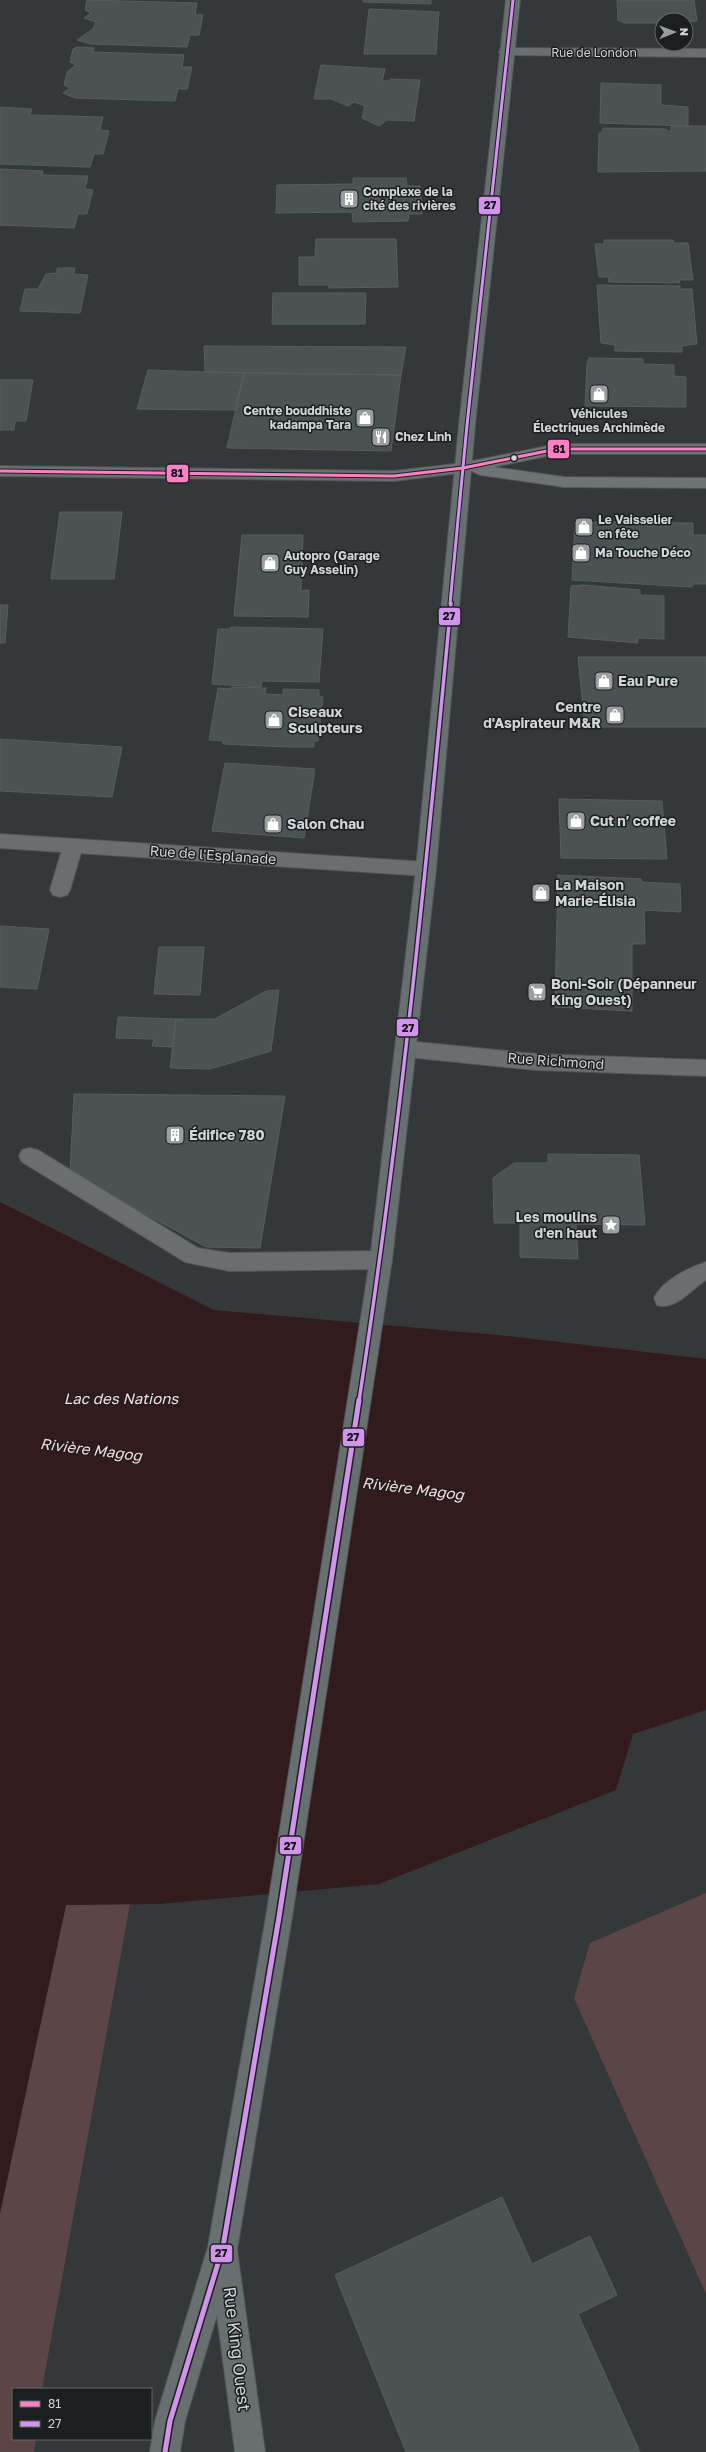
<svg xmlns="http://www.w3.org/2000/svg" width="706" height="2452" font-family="'Golos Text',sans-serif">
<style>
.green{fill:#5c4547}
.water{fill:#311b1d}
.building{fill:#4a5254;stroke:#595d5e}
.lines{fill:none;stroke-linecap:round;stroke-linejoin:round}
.lane-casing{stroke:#535657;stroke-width:2}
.street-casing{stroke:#535657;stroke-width:2}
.secondary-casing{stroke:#535657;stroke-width:2}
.primary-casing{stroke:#535657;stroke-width:2}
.lane{fill:#6b6e6f;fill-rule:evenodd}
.street{fill:#6b6e6f;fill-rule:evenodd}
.secondary{fill:#6e7475;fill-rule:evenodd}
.primary{fill:#676f71;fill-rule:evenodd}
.bus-1-casing{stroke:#1c1f20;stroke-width:5}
.bus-2-far2-casing{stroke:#1c1f20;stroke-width:5}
.bus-2-far1-casing{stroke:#1c1f20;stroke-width:6}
.bus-2-casing{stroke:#1c1f20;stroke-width:8}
.bus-1{stroke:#ff80c5;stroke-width:3}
.bus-2-far2{stroke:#d193ec;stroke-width:3}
.bus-2-far1{stroke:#d193ec;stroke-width:3.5}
.bus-2{stroke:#d193ec;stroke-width:5}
.bus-dot{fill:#d1d5d6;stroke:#1c1f20;stroke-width:1.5}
.labels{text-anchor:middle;stroke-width:3;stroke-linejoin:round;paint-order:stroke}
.far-street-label{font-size:12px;fill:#d1d5d6;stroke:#1c1f20}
.far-poi-label{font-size:12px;font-weight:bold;fill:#d1d5d6;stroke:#1c1f20;text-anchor:start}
.poi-label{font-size:14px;font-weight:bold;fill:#d1d5d6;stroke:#1c1f20;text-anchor:start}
.street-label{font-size:14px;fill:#d1d5d6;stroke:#1c1f20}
.water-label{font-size:15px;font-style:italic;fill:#ffd9db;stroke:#1c1f20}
.near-street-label{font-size:17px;fill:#d1d5d6;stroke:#1c1f20}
.line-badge{stroke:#1c1f20;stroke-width:1.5}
.pale-badge-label{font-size:11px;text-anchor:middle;font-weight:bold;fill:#111}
</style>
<rect width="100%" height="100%" fill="#343839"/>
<path class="green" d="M 706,1893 L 706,2294 L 574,1998 L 590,1943 Z
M 130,1904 L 42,2389 L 13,2389 L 13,2439 L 36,2439 L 34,2452 L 0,2452 L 0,2213 L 66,1905 Z"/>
<path class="water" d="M 0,1202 L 214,1310 L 508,1336 L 706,1359 L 706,1710 L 633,1734 L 616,1790 L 379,1884 L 158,1904 L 66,1905 L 0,2213 Z"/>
<path class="building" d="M 87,0 L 197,3 L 195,15 L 203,15 L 199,35 L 190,35 L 187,47 L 90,44 L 77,40 L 93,29 L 96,22 L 84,18 L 91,13 L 85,10 Z
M 363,0 L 431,0 L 431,4 L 363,2 Z
M 617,0 L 694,0 L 697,21 L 686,22 L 686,20 L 662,20 L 662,23 L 624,23 L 618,20 Z
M 369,9 L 439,12 L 436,54 L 364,54 Z
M 77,47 L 94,48 L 93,52 L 184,55 L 182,67 L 192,67 L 187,89 L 178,89 L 175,101 L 75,98 L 63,93 L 70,88 L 64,85 L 67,72 L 76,65 L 70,62 L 73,49 Z
M 321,65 L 385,69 L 382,81 L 390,81 L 390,79 L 420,80 L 414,121 L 387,120 L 379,126 L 362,118 L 365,106 L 354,102 L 348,106 L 331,99 L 314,99 Z
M 601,83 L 661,85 L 661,105 L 688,107 L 688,126 L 600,123 Z
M 0,107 L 32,109 L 30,115 L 103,117 L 100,130 L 109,131 L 103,154 L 94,154 L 90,167 L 0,164 Z
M 671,126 L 706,126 L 706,171 L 598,172 L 599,133 L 602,133 L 603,128 L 665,129 L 671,132 Z
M 0,169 L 43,171 L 42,175 L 88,176 L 85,189 L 93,190 L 87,214 L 78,214 L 74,228 L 0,225 Z
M 353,178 L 406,178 L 407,186 L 420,186 L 422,214 L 409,214 L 408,221 L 353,222 L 352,212 L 276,213 L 277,185 L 353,184 Z
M 316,239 L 396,239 L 398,287 L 329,288 L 329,285 L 299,285 L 299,257 L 315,257 Z
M 604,240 L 673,240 L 674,243 L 688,243 L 693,280 L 679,280 L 680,283 L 609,282 L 608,277 L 599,277 L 595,244 L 604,244 Z
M 57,268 L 75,268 L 73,274 L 88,275 L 80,313 L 20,311 L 25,289 L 38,289 L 46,274 L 57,273 Z
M 597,285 L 680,286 L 680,289 L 692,289 L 697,344 L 682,346 L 682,352 L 615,351 L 615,345 L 601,343 Z
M 273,293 L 366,293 L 365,324 L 272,324 Z
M 204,346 L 406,347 L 401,375 L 205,372 Z
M 589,358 L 643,359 L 643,364 L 674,365 L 674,376 L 686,377 L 686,407 L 585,406 L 587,364 Z
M 148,370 L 205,372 L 244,373 L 235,410 L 137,409 Z
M 244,373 L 401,375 L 391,451 L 227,448 Z
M 0,380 L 33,380 L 26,421 L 15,421 L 14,430 L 0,430 Z
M 60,512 L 122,512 L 114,579 L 51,579 Z
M 575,522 L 693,523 L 693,535 L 706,535 L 706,584 L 693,584 L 692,587 L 572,580 Z
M 242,535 L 303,535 L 301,591 L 309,590 L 308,617 L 234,616 Z
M 583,585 L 640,590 L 640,595 L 664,596 L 664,639 L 638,638 L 638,643 L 568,637 L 571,586 Z
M 0,605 L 8,605 L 5,643 L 0,643 Z
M 231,627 L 323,629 L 319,682 L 262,681 L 261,687 L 212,684 L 218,629 L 231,629 Z
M 578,657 L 706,657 L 706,727 L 585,727 Z
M 232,687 L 266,688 L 265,694 L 283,695 L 283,689 L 319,690 L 319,696 L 323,697 L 318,741 L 314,741 L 314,747 L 289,747 L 223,744 L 223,741 L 209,740 L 218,688 L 231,689 Z
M 0,739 L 122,747 L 112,797 L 0,791 Z
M 225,763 L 315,769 L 304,838 L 212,831 Z
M 559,799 L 662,801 L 667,859 L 561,858 Z
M 558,875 L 641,879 L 642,882 L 680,884 L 681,912 L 644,910 L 645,944 L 632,944 L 632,1011 L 555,1007 Z
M 0,926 L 49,929 L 37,989 L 0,987 Z
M 159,947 L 204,947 L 200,995 L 154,994 Z
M 279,990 L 271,1051 L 210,1069 L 170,1068 L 176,1019 L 215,1019 L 266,991 Z
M 118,1017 L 176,1019 L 173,1047 L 152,1046 L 154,1039 L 116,1038 Z
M 74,1094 L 285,1096 L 260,1248 L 206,1247 L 70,1173 Z
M 548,1154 L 639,1155 L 645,1225 L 576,1224 L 578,1259 L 520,1257 L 520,1223 L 494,1223 L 493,1178 L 514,1163 L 548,1163 Z
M 502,2197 L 532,2264 L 590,2236 L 617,2295 L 578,2314 L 640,2452 L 406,2452 L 335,2275 Z"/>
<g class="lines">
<defs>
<path id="lane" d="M 73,839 L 80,841 L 83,846 L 70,890 L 67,895 L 60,897 L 53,895 L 50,890 L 63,846 L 66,841 Z
M 30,1148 L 38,1150 L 198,1248 L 229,1253 L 381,1251 L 389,1254 L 392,1260 L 389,1266 L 381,1269 L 229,1271 L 185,1262 L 22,1162 L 19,1156 L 22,1150 Z
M 706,1262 L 706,1280 C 691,1289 676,1311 657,1305 L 654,1298 C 663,1280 688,1268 706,1262 Z"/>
<path id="street" d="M 506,48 L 706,49 L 706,57 L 501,55 L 499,52 L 501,49 Z
M 463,463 L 469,464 L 471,468 L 469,472 L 394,481 L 0,476 L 0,466 L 394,471 Z
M 0,834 L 426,862 L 433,864 L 436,869 L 433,874 L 426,876 L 0,848 Z
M 407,1041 L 536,1054 L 706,1060 L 706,1076 L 536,1070 L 407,1057 L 400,1055 L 397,1049 L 400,1043 Z"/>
<path id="secondary" d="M 557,444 L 706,444 L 706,454 L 557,454 L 493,467 L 564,477 L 706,478 L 706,488 L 564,487 L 480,475 L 472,471 L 457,472 L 455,468 L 457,464 L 463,463 Z"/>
<path id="primary" d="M 506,0 L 520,0 L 475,425 L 436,869 L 392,1260 L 292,1917 L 237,2250 L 265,2452 L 235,2452 L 217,2315 L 185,2421 L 180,2452 L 150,2452 L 155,2421 L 208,2247 L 266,1917 L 370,1260 L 416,869 L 459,425 Z"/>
</defs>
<use href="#lane" class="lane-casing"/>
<use href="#street" class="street-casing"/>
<use href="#secondary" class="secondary-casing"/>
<use href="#primary" class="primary-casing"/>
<use href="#lane" class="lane"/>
<use href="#street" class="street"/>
<use href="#secondary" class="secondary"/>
<use href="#primary" class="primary"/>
<defs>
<path id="bus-1" d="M 0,471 L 394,476 L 463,468 L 557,449 L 706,449"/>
<path id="bus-2-far2" d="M 450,604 L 467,425 L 513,0"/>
<path id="bus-2-far1" d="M 359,1401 C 400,1136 426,870 451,603"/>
<path id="bus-2" d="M 165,2452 L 170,2421 L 223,2247 L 279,1917 L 359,1400"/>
</defs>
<use href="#bus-1" class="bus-1-casing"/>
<use href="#bus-2-far2" class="bus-2-far2-casing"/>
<use href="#bus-2-far1" class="bus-2-far1-casing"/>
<use href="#bus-2" class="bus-2-casing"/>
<use href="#bus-1" class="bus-1"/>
<use href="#bus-2-far2" class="bus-2-far2"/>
<use href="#bus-2-far1" class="bus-2-far1"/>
<use href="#bus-2" class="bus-2"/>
</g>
<defs>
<symbol id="building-square" viewBox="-11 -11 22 22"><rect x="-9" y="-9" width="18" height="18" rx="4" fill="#9a9e9f" stroke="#1c1f20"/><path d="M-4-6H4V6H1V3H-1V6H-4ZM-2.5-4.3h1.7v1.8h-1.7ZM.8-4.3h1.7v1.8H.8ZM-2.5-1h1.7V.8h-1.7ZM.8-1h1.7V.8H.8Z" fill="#fff"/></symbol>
<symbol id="shop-square" viewBox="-11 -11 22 22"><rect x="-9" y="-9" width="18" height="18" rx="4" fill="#9a9e9f" stroke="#1c1f20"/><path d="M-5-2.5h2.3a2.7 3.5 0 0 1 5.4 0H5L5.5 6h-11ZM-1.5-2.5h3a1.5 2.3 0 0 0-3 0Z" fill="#fff"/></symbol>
<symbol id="restaurant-square" viewBox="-11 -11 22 22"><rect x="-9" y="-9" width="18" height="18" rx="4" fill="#9a9e9f" stroke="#1c1f20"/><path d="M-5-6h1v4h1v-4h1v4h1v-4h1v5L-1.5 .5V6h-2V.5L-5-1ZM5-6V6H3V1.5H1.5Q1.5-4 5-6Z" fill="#fff"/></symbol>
<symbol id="supermarket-square" viewBox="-11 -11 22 22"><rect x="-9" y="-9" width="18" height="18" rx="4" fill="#9a9e9f" stroke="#1c1f20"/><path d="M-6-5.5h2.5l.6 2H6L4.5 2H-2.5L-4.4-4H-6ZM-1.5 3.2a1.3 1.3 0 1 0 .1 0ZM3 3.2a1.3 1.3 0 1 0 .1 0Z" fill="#fff"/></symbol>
<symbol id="sight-square" viewBox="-11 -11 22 22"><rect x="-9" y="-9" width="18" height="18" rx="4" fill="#9a9e9f" stroke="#1c1f20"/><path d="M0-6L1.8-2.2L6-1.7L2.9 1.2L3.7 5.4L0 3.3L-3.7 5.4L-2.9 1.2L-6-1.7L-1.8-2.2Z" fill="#fff"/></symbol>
</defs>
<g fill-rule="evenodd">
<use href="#building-square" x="338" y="188" width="22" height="22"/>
<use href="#shop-square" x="588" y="383" width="22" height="22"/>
<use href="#shop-square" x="354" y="407" width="22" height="22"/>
<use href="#restaurant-square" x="370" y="426" width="22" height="22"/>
<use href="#shop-square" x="573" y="516" width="22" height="22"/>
<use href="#shop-square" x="570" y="542" width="22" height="22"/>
<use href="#shop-square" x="259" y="552" width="22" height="22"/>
<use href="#shop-square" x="593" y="670" width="22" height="22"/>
<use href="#shop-square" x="604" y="704" width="22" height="22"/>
<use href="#shop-square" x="263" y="709" width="22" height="22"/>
<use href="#shop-square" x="565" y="810" width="22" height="22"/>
<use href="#shop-square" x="262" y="813" width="22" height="22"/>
<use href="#shop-square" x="530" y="882" width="22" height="22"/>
<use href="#supermarket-square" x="526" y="981" width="22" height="22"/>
<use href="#building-square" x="164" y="1124" width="22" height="22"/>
<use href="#sight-square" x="600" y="1214" width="22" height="22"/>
</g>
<circle class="bus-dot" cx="514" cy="458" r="3.5"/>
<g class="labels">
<g class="far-street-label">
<text x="594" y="57">Rue de London</text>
</g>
<g class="far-poi-label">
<text x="363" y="196">Complexe de la<tspan x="363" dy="14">cité des rivières</tspan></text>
<text x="351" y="415" text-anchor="end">Centre bouddhiste<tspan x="351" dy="14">kadampa Tara</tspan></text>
<text x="599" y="418" text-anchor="middle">Véhicules<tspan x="599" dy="14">Électriques Archimède</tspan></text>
<text x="395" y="441">Chez Linh</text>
<text x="598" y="524">Le Vaisselier<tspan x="598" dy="14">en fête</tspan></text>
<text x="595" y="557">Ma Touche Déco</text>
<text x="284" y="560">Autopro (Garage<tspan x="284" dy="14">Guy Asselin)</tspan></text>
</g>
<g class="poi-label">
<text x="618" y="686">Eau Pure</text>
<text x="601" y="712" text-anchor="end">Centre<tspan x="601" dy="16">d'Aspirateur M&amp;R</tspan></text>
<text x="288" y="717">Ciseaux<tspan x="288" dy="16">Sculpteurs</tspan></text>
<text x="590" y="826">Cut n′ coffee</text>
<text x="287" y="829">Salon Chau</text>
<text x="555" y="890">La Maison<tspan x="555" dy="16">Marie-Élisia</tspan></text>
<text x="551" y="989">Boni-Soir (Dépanneur<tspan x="551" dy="16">King Ouest)</tspan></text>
<text x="189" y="1140">Édifice 780</text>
<text x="597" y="1222" text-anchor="end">Les moulins<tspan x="597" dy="16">d'en haut</tspan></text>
</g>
<g class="street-label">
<text transform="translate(213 855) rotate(4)" y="5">Rue de l'Esplanade</text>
<text transform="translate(556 1061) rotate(4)" y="5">Rue Richmond</text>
</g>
<g class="water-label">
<text x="121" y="1404">Lac des Nations</text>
<text transform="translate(91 1450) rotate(7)" y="5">Rivière Magog</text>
<text transform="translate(413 1489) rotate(7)" y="5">Rivière Magog</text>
</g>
<g class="near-street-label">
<text transform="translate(237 2349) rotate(83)" y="6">Rue King Ouest</text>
</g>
</g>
<g class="line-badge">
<rect x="478" y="196" width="23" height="19" rx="4" fill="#d193ec"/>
<rect x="547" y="439" width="23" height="20" rx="4" fill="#ff80c5"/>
<rect x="166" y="464" width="23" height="19" rx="4" fill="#ff80c5"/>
<rect x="438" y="607" width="23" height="19" rx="4" fill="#d193ec"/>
<rect x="396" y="1018" width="23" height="19" rx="4" fill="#d193ec"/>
<rect x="342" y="1428" width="23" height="19" rx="4" fill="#d193ec"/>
<rect x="279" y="1836" width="23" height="19" rx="4" fill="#d193ec"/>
<rect x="210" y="2244" width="23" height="19" rx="4" fill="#d193ec"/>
</g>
<g class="pale-badge-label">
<text x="490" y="209">27</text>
<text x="559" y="453">81</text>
<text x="177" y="477">81</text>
<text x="449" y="620">27</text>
<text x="408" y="1032">27</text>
<text x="353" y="1441">27</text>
<text x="290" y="1850">27</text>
<text x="221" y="2257">27</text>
</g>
<rect x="12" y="2388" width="140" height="52" fill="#1c1f20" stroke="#646869"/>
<rect x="20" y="2401" width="20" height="6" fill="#ff80c5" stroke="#646869"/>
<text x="48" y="2408" font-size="12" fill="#d1d5d6">81</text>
<rect x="20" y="2421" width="20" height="6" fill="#d193ec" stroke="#646869"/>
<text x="48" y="2428" font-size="12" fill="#d1d5d6">27</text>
<g transform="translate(674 32) rotate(89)"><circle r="19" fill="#1c1f20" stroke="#646869"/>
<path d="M0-3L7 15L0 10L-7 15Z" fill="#9a9e9f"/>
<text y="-6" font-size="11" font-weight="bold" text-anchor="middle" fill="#d1d5d6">N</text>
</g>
</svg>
